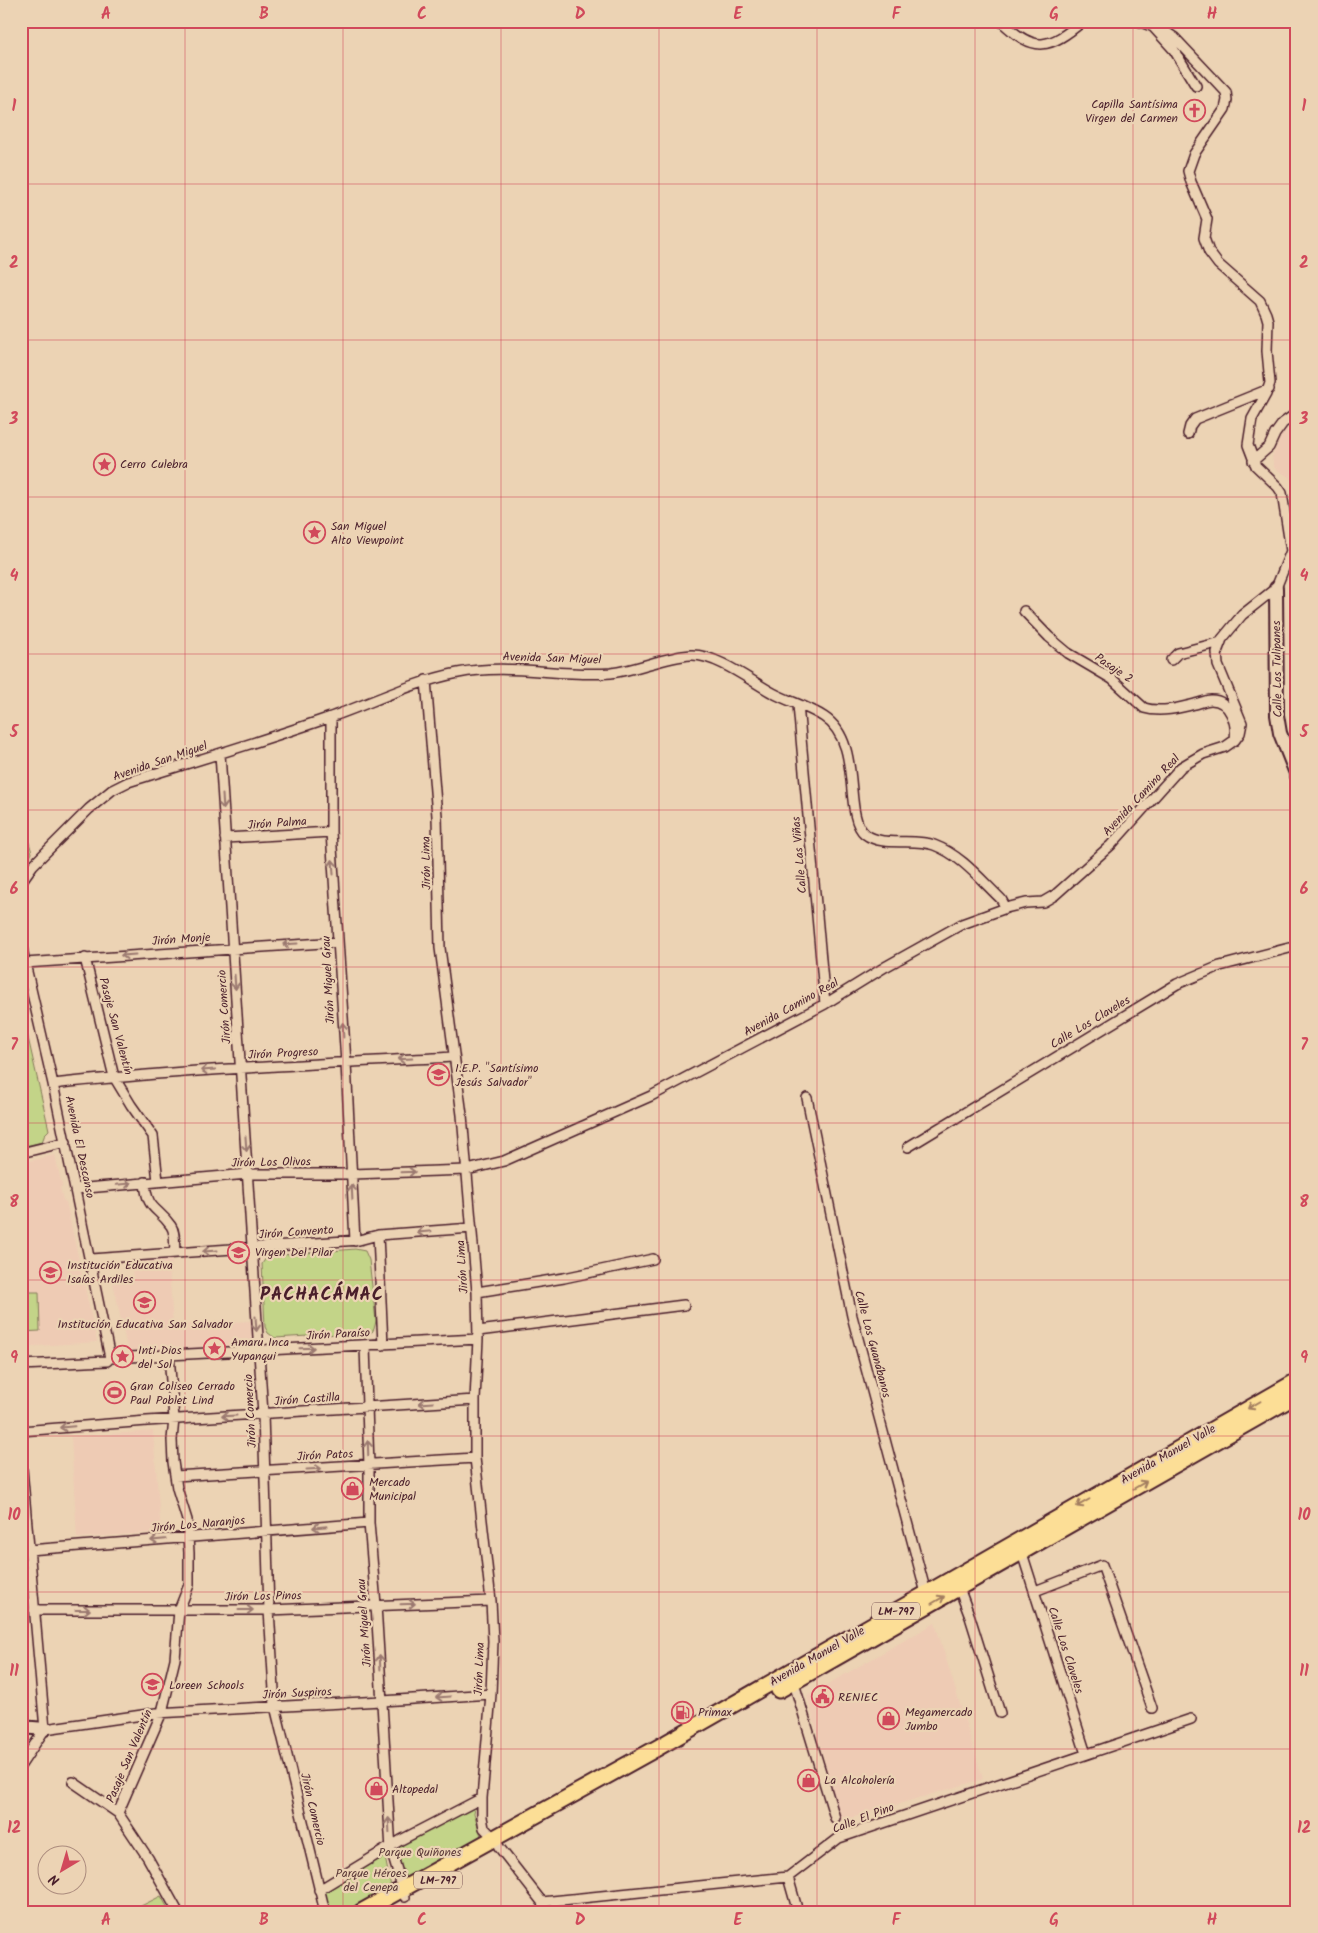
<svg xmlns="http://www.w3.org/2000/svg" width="1318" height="1933" font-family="Kalam,sans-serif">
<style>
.built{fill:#eecbb4}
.green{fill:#c3d488;stroke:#867a5a}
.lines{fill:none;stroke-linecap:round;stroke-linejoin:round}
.street-casing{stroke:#4a1f2b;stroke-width:12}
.secondary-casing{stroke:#4a1f2b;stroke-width:16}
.primary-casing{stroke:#4a1f2b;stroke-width:19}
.street{stroke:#ecd3b4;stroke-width:9}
.secondary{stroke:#ecd3b4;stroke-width:12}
.primary{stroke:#fcde96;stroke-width:15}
.oneway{stroke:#9b7970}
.oneway2{stroke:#a37e60}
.grid{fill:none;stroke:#d1495b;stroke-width:1;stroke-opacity:0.55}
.labels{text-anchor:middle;stroke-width:4.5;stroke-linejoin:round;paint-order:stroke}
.shield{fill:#ecd3b4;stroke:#7b5554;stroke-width:1}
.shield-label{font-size:11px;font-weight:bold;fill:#4a1f2b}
.poi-label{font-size:12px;fill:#4a1f2b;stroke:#ecd3b4;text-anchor:start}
.street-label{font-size:12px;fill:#4a1f2b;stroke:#ecd3b4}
.park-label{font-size:12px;fill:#5c3a39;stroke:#ecd3b4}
.district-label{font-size:18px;font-weight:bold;letter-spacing:1px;fill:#4a1f2b;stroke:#ecd3b4}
.neatline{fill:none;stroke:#d1495b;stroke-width:2}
.grid-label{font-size:16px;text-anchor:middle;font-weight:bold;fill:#d1495b}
</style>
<rect width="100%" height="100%" fill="#ecd3b4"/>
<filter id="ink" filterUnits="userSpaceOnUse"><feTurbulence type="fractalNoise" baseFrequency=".02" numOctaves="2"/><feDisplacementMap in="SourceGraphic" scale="10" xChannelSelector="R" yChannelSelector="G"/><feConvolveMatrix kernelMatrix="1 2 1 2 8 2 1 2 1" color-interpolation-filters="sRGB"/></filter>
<g filter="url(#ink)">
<path class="built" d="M 1297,422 L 1297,493 L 1289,477 L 1274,468 L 1272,457 L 1282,433 Z
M 1297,584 L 1297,749 L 1291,733 L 1290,719 L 1291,650 L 1288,645 L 1288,632 L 1289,617 L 1296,596 Z
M 55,1155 L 62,1186 L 60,1188 L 63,1200 L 66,1202 L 97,1342 L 21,1347 L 21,1163 Z
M 171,1256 L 172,1266 L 169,1267 L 173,1325 L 251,1321 L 252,1344 L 250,1345 L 128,1353 L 113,1282 L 133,1279 L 131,1260 Z
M 153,1431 L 161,1532 L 77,1538 L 71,1437 Z
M 935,1623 L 983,1779 L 841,1821 L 807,1696 Z"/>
<path class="green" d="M 21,813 L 32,853 L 27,863 L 21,864 Z
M 21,1007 L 49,1130 L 45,1134 L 42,1142 L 21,1147 Z
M 355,1249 L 365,1251 L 369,1260 L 376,1321 L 374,1329 L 372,1332 L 275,1338 L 268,1333 L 265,1327 L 262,1264 L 266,1258 L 271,1256 Z
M 21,1292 L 39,1292 L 40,1331 L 21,1332 Z
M 476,1802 L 474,1813 L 482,1839 L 408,1878 L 403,1875 L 395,1849 L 396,1846 Z
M 384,1852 L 391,1887 L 377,1898 L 371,1898 L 361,1903 L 358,1909 L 353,1912 L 327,1912 L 321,1889 Z
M 161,1896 L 170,1912 L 129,1912 Z"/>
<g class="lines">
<defs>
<path id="street" d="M 1001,21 C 1035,54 1049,49 1083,21
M 1154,28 L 1174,50 L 1196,86
M 1188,434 L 1190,426 L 1195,419 L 1269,389
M 1253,461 L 1269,447 L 1275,434 L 1283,423 L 1297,413
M 1024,611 L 1049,637 L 1068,653 L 1112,679 L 1144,708 C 1160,713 1180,708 1195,704 C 1200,703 1206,700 1211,700 C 1231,700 1237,725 1235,739
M 1171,660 L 1178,653 L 1221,642
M 426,680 L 437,816 L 440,948 L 462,1115 L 477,1292 L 478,1339 L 475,1400 L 475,1458 L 491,1601 L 493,1641 L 491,1694 L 482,1798 L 482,1817 L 484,1828 L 495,1839 L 499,1847 L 542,1902 L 544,1912
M 798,705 L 825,1004
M 331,717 L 331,832 L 346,1063 L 355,1241
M 220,754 L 263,1414 L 269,1610 L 275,1706 L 325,1912
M 225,838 L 331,832
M 21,882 L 33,865 L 89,809 L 112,790 L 128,782 C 195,761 262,741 328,718 C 372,703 412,682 458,673 C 509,663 560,677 611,673 C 638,670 663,657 691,655 C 716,654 751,681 773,693 C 790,702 809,707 824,717 C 864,743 842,815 865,834 C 883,848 913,837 934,845 C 961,855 981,880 1001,899 L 1006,908
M 21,942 L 25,963 L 53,1084 L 110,1358
M 85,958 L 114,1077 L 131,1105 L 153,1136 L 158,1181
M 25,963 L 338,942
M 53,1084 C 186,1069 320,1064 454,1057
M 807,1098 L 852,1316 L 926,1593
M 908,1147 L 1177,984 L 1220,966 L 1297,946
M 21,1153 L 66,1142
M 145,1182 C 147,1211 157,1206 171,1226 C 176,1233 174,1245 175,1253
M 75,1189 L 248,1174 L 352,1174 L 467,1170 L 504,1161 L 651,1096 L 825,1004 L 885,967 L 962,924 L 1006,908 L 1026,903 L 1043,902 L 1055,895 L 1111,845 L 1181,767 L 1203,754 L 1225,747 L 1235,740 L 1240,733 L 1242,723 L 1218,665 L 1217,652 L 1222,639 L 1242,615 L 1276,588 L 1291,551 L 1282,493 L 1278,487 L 1256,466 L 1248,445 L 1252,419 L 1266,394 L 1270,383 L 1267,351 L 1268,321 L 1266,314 L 1260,301 L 1218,264 L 1209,252 L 1204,238 L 1207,219 L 1191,182 L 1188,171 L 1194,154 L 1225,109 L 1227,100 L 1226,92 L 1175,38 L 1166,32 L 1138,21
M 378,1235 L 383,1345
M 91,1259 L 359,1240 L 378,1235 L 472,1228
M 477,1292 L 564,1278 L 653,1259
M 478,1331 L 684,1305
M 365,1346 L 369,1466 L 369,1523 L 376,1605 L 391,1850 L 405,1897
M 21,1365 L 107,1361 L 110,1358 L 478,1339
M 21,1431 L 147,1421 L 475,1400
M 21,1457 L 45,1729
M 175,1476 L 475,1458
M 29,1550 L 369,1523
M 1022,1553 L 1086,1754
M 959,1588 L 970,1617 L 1000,1713
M 1035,1591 L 1102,1565 L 1152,1708
M 34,1610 L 269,1610 L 491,1601
M 793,1680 L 835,1818
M 45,1729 L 156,1713 L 382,1701 L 491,1694
M 21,1765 L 45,1729
M 73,1782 L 118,1813 L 148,1858 L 178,1912
M 118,1813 L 162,1712 L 175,1659 L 179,1610 L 189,1585 L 189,1553 L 187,1520 L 177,1488 L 173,1462 L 172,1440 L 174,1419 L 169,1355
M 788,1877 L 798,1912
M 319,1890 L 401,1840 L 482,1798
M 542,1902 L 788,1877 L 839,1838 L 1191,1719"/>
<path id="secondary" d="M 1276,588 L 1277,715 L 1280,733 L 1297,776
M 21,1727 L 45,1729"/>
<path id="primary" d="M 779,1690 L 1297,1395
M 361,1912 L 659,1747 L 1297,1381"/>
</defs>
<use href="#street" class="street-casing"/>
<use href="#secondary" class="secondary-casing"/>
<use href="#primary" class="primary-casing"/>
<use href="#street" class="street"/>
<use href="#secondary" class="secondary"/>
<use href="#primary" class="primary"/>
</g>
<defs><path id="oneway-shaft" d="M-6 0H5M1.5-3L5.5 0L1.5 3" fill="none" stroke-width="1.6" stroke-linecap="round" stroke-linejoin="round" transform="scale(1.25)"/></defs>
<g class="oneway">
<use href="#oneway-shaft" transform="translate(223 802) rotate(86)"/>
<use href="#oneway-shaft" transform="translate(333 867) rotate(-94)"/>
<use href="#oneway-shaft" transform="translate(290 944) rotate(177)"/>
<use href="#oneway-shaft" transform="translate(128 955) rotate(176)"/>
<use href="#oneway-shaft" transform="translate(235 982) rotate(86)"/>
<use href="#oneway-shaft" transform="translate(343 1030) rotate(-93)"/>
<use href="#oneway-shaft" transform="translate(405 1059) rotate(177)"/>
<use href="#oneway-shaft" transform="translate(208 1070) rotate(176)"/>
<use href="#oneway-shaft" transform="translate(246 1144) rotate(86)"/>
<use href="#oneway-shaft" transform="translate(408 1172) rotate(-2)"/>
<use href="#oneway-shaft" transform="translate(124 1184) rotate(-5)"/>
<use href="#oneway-shaft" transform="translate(352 1192) rotate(-93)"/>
<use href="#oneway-shaft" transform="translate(424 1232) rotate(175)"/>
<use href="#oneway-shaft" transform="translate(210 1251) rotate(176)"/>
<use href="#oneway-shaft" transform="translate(256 1324) rotate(86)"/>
<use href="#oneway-shaft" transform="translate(307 1348) rotate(-2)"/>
<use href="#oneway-shaft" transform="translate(426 1403) rotate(176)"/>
<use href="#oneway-shaft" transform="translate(229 1416) rotate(177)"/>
<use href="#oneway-shaft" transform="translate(67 1427) rotate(175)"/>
<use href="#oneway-shaft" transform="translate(368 1448) rotate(-92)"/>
<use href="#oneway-shaft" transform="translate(314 1469) rotate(-3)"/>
<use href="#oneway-shaft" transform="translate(320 1527) rotate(175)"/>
<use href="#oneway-shaft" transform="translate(158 1540) rotate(175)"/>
<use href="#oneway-shaft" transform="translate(408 1604) rotate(-2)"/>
<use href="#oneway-shaft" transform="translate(83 1610)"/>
<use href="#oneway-shaft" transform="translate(246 1610)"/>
<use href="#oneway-shaft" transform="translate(380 1662) rotate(-93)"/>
<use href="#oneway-shaft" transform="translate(443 1697) rotate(176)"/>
<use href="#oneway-shaft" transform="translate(389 1825) rotate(-93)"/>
</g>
<g class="oneway2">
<use href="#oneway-shaft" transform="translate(1254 1405) rotate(150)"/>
<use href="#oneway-shaft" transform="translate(1140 1485) rotate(-30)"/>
<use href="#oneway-shaft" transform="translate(1083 1503) rotate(150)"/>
<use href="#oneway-shaft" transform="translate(938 1600) rotate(-30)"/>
</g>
</g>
<path class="grid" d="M 185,21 L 185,1912M 343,21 L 343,1912M 501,21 L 501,1912M 659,21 L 659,1912M 817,21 L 817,1912M 975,21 L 975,1912M 1133,21 L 1133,1912M 21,184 L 1297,184M 21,340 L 1297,340M 21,497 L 1297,497M 21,654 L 1297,654M 21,810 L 1297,810M 21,967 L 1297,967M 21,1123 L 1297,1123M 21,1280 L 1297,1280M 21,1436 L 1297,1436M 21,1592 L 1297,1592M 21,1749 L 1297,1749"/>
<defs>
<symbol id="church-ring" viewBox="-11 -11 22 22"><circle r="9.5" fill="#ecd3b4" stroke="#d1495b" stroke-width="1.5"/><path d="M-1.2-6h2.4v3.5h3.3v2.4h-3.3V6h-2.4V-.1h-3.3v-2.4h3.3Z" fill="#d1495b"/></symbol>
<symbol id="sight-ring" viewBox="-11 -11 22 22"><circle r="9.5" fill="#ecd3b4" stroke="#d1495b" stroke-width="1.5"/><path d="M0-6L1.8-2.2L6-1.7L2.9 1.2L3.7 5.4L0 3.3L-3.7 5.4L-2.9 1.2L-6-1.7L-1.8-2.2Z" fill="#d1495b"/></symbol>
<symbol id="school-ring" viewBox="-11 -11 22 22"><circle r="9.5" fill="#ecd3b4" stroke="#d1495b" stroke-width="1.5"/><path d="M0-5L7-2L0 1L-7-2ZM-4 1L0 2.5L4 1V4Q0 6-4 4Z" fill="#d1495b"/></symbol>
<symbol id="stadium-ring" viewBox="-11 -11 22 22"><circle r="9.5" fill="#ecd3b4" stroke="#d1495b" stroke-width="1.5"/><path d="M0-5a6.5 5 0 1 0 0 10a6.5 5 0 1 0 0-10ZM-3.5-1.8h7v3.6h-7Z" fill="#d1495b"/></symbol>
<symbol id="shop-ring" viewBox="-11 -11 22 22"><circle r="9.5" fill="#ecd3b4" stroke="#d1495b" stroke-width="1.5"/><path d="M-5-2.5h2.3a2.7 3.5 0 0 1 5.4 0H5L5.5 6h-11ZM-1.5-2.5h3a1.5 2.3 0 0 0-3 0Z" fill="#d1495b"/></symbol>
<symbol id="civic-ring" viewBox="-11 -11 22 22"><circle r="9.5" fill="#ecd3b4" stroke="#d1495b" stroke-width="1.5"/><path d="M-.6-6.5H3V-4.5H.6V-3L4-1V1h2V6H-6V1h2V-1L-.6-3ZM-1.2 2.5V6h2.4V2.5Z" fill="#d1495b"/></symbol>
<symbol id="fuel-ring" viewBox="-11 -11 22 22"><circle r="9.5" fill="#ecd3b4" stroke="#d1495b" stroke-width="1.5"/><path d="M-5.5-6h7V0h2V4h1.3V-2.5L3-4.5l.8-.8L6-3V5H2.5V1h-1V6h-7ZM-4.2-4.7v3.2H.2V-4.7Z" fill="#d1495b"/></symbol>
</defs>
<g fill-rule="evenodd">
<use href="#church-ring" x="1182" y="98" width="25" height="25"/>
<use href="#sight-ring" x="92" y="452" width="25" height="25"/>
<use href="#sight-ring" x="302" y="520" width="25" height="25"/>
<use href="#school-ring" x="426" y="1062" width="25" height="25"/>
<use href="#school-ring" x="226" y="1240" width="25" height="25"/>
<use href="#school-ring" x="38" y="1260" width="25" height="25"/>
<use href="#school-ring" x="132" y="1290" width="25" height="25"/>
<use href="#sight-ring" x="202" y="1336" width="25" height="25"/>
<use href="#sight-ring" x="110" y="1344" width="25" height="25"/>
<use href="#stadium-ring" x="102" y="1380" width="25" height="25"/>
<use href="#shop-ring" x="340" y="1476" width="25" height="25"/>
<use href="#school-ring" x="140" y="1672" width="25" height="25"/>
<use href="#civic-ring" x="810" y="1684" width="25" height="25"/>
<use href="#fuel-ring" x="670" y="1700" width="25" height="25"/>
<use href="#shop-ring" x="876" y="1706" width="25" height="25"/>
<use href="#shop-ring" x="796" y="1768" width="25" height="25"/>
<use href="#shop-ring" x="364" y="1776" width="25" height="25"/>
</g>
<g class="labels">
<g class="shield">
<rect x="872" y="1602.5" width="48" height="17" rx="4"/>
<rect x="414" y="1871.5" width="48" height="17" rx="4"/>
</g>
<g class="shield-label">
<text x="896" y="1615">LM-797</text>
<text x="438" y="1884">LM-797</text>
</g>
<g class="poi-label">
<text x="1178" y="108" text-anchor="end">Capilla Santísima<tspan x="1178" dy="14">Virgen del Carmen</tspan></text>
<text x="120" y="468">Cerro Culebra</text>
<text x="331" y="530">San Miguel<tspan x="331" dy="14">Alto Viewpoint</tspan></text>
<text x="455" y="1072">I.E.P. "Santísimo<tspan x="455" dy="14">Jesús Salvador"</tspan></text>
<text x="255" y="1256">Virgen Del Pilar</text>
<text x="67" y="1269">Institución Educativa<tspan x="67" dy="14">Isaías Ardiles</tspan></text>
<text x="145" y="1328" text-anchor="middle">Institución Educativa San Salvador</text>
<text x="231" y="1346">Amaru Inca<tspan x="231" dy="14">Yupanqui</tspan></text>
<text x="138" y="1354">Inti Dios<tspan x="138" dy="14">del Sol</tspan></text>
<text x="130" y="1390">Gran Coliseo Cerrado<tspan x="130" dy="14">Paul Poblet Lind</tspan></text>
<text x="369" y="1486">Mercado<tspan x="369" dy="14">Municipal</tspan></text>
<text x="169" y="1689">Loreen Schools</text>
<text x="838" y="1701">RENIEC</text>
<text x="698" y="1716">Primax</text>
<text x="905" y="1716">Megamercado<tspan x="905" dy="14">Jumbo</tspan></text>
<text x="824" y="1784">La Alcoholería</text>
<text x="392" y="1793">Altopedal</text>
</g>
<g class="street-label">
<text transform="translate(552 658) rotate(2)" y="4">Avenida San Miguel</text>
<text transform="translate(1114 668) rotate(34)" y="4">Pasaje 2</text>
<text transform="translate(1277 669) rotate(-91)" y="4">Calle Los Tulipanes</text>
<text transform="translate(160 761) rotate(-19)" y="4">Avenida San Miguel</text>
<text transform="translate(1141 795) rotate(-47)" y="4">Avenida Camino Real</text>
<text transform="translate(277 823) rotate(-4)" y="4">Jirón Palma</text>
<text transform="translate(799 855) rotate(-95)" y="4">Calle Las Viñas</text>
<text transform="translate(426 863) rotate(-91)" y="4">Jirón Lima</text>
<text transform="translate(181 939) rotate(-4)" y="4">Jirón Monje</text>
<text transform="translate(328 980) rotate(-93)" y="4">Jirón Miguel Grau</text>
<text transform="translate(224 1007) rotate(-94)" y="4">Jirón Comercio</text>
<text transform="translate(791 1007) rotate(-29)" y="4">Avenida Camino Real</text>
<text transform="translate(1090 1022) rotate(-31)" y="4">Calle Los Claveles</text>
<text transform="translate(116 1026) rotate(75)" y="4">Pasaje San Valentín</text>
<text transform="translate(283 1053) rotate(-3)" y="4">Jirón Progreso</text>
<text transform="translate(80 1147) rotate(78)" y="4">Avenida El Descanso</text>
<text transform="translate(271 1162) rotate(-1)" y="4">Jirón Los Olivos</text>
<text transform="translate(296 1232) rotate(-4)" y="4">Jirón Convento</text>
<text transform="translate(462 1267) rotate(-94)" y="4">Jirón Lima</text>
<text transform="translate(338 1334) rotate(-3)" y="4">Jirón Paraíso</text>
<text transform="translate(873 1344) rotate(75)" y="4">Calle Los Guanábanos</text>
<text transform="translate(307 1399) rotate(-4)" y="4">Jirón Castilla</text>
<text transform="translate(250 1411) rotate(-93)" y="4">Jirón Comercio</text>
<text transform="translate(1168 1454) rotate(-30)" y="4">Avenida Manuel Valle</text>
<text transform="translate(325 1455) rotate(-3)" y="4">Jirón Patos</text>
<text transform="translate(198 1524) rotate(-5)" y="4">Jirón Los Naranjos</text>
<text transform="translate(263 1596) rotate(-1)" y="4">Jirón Los Pinos</text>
<text transform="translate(364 1623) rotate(-94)" y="4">Jirón Miguel Grau</text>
<text transform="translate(1066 1650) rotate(72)" y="4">Calle Los Claveles</text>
<text transform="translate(817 1656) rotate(-30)" y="4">Avenida Manuel Valle</text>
<text transform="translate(479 1669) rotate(-88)" y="4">Jirón Lima</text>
<text transform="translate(297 1693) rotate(-3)" y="4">Jirón Suspiros</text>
<text transform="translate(129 1756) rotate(-67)" y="4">Pasaje San Valentín</text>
<text transform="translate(313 1809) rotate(77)" y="4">Jirón Comercio</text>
<text transform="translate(863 1818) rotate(-21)" y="4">Calle El Pino</text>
</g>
<g class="park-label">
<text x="420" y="1856">Parque Quiñones</text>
<text x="371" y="1877">Parque Héroes<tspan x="371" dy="14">del Cenepa</tspan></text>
</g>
<g class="district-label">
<text x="322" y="1300">PACHACÁMAC</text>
</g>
</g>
<rect width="1318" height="1933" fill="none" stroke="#ecd3b4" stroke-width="55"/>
<g transform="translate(62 1870) rotate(218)"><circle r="24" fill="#ecd3b4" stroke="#ab8b7d"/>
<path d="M0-4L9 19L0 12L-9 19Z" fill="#d1495b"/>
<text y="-8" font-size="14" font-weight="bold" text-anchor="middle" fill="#4a1f2b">N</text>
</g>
<rect x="28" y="28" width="1262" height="1878" class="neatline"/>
<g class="grid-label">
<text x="106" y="19">A</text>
<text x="264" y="19">B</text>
<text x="422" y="19">C</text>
<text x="580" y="19">D</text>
<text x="738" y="19">E</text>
<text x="896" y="19">F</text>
<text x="1054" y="19">G</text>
<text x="1212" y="19">H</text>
<text x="14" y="111">1</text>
<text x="1304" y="111">1</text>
<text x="14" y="268">2</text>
<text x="1304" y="268">2</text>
<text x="14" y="424">3</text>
<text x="1304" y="424">3</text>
<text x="14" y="581">4</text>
<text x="1304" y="581">4</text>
<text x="14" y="737">5</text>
<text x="1304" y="737">5</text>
<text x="14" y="894">6</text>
<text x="1304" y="894">6</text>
<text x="14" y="1050">7</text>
<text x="1304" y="1050">7</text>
<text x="14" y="1207">8</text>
<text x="1304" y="1207">8</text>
<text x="14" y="1363">9</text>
<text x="1304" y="1363">9</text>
<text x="14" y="1520">10</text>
<text x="1304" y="1520">10</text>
<text x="14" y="1676">11</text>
<text x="1304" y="1676">11</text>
<text x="14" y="1833">12</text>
<text x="1304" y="1833">12</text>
<text x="106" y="1925">A</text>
<text x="264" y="1925">B</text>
<text x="422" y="1925">C</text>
<text x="580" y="1925">D</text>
<text x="738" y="1925">E</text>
<text x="896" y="1925">F</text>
<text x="1054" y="1925">G</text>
<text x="1212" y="1925">H</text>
</g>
</svg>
